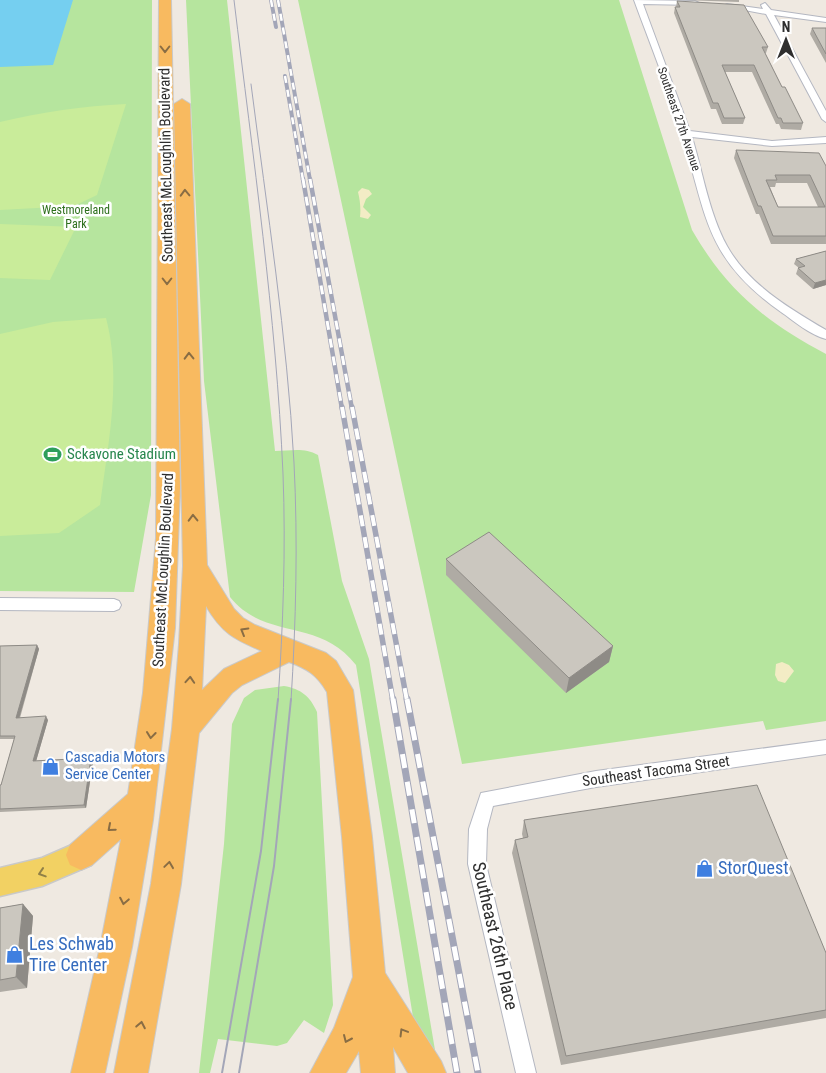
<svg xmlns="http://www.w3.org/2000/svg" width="826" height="1073" font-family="'Roboto Condensed',sans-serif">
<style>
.green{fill:#b6e59e}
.sand{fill:#f3ecc5}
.pitch{fill:#c9ec9a}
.water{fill:#75cff0}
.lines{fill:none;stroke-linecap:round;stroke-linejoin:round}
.minor-casing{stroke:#b4b7c1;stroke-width:2}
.primary-casing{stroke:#c9c9c9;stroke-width:3}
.trunk-casing{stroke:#c9c9c9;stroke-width:2}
.minor{fill:#fff;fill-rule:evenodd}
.primary{fill:#f2d163;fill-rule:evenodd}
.trunk{fill:#f8ba60;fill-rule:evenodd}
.tram-far1{stroke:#a3a6b8;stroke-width:1}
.tram{stroke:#a3a6b8;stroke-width:2}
.rail-far3-casing{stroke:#a3a6b8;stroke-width:4}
.rail-far2-casing{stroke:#a3a6b8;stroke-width:4.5}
.rail-far1-casing{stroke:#a3a6b8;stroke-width:5.5}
.rail-casing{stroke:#a3a6b8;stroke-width:7}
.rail-far3{stroke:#fff;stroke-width:2.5;stroke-dasharray:7;stroke-linecap:butt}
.rail-far2{stroke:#fff;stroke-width:3;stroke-dasharray:9;stroke-linecap:butt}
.rail-far1{stroke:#fff;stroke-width:4;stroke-dasharray:11;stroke-linecap:butt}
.rail{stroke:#fff;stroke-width:5;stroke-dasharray:14;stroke-linecap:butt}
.wall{fill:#afaba4;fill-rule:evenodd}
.shaded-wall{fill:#8e8b86}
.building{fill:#cbc7bf;stroke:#8e8b86;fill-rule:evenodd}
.oneway{stroke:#896d44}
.oneway2{stroke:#908048}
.labels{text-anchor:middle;stroke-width:5;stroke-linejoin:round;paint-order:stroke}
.far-street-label{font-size:12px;fill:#2e2e2e;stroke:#fff}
.far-park-label{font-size:12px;fill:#2c6e1b;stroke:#fff}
.street-label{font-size:15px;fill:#2e2e2e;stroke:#fff}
.leisure-label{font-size:15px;fill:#27864d;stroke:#fff;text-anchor:start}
.shop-label{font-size:15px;fill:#366cbe;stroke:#fff;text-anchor:start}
.near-shop-label{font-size:18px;fill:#366cbe;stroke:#fff;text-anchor:start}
.near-street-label{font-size:18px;fill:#2e2e2e;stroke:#fff}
</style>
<rect width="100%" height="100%" fill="#efe9e1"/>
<path class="green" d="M 0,0 L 152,0 L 151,495 L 134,592 L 0,591 Z
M 186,0 L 227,0 L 275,451 C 290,451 304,447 318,455 L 342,581 L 369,659 L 436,1056 L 424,1040 L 413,1017 L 356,665 C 319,617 265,641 230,597 L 204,381 Z
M 298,0 L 619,0 L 692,230 C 726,289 765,322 826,354 L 826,721 L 766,730 L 763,721 L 462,764 Z
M 284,686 C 301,689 310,696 317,712 L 333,1005 L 324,1033 L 304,1020 L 287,1043 L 277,1046 L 218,1039 L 210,1073 L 199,1073 L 224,844 L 232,724 L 244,698 L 255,690 Z"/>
<path class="sand" d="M 362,188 L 369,190 L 372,194 L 366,199 L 363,207 L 371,215 L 368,219 L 360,217 C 361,209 360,200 358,192 Z
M 782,662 L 789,665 L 794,671 L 785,683 L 778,681 L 775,675 L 776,664 Z"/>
<path class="pitch" d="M 126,104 L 97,195 L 74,206 L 0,210 L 0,122 C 42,112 83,106 126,104 Z
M 0,224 L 76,227 L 50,280 L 0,278 Z
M 106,318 C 122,379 108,444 100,505 L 59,533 L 0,536 L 0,334 L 53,322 Z"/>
<path class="water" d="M 0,0 L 73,0 L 53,65 L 0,67 Z"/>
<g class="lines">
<defs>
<path id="minor" d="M 634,0 L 695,1 L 699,3 L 695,5 L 643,4 L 690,131 L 772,141 L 826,137 L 826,143 L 772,146 L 692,137 C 703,173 709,213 727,246 C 748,284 790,309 826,330 L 826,339 C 810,335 794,321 781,312 C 703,257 707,214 681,132 C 668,87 650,44 634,0 Z
M 765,3 L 771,10 L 826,18 L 826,22 L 774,15 L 826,111 L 826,122 L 822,119 L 766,14 L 723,6 L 727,4 L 763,9 L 761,5 Z
M 0,598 L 114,599 L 119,601 L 121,605 L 119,609 L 114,611 L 0,610 Z
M 826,740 L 826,754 L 596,787 L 493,806 L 487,829 L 486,864 L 536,1073 L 516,1073 L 468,864 L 469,829 L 481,793 L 596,771 Z"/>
<path id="primary" d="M 81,841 L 91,845 L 95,855 L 91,865 L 42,886 L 0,896 L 0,868 L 42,858 Z"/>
<path id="trunk" d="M 159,0 L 171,0 L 180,487 L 175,628 L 153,820 L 132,947 L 105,1073 L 71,1073 L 100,947 L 121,839 L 92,865 L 81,870 L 70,865 L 66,855 L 70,845 L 128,794 L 143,693 L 156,538 Z
M 182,99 L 190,104 L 207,565 L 234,609 L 243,618 L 255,625 L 326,653 L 336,661 L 353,690 L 372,837 L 385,973 L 441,1061 L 446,1073 L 408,1073 L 393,1047 L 395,1073 L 361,1073 L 359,1051 L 346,1073 L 310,1073 L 334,1028 L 353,977 L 342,837 L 327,692 C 317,675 308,669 289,662 L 242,685 L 232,693 L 199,733 L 181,884 L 148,1073 L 114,1073 L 151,884 L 172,729 L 179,644 L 183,566 L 174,104 ZM 206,606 C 222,633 234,639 262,651 L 224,669 L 202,690 Z"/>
</defs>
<use href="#minor" class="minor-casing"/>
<use href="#primary" class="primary-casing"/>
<use href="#trunk" class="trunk-casing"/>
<use href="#minor" class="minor"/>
<use href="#primary" class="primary"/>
<use href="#trunk" class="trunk"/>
<path class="tram-far1" d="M 234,0 C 253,158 276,315 283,474 C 286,550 283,625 278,701
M 251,84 C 267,210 287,336 294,463 C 298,542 296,621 291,701"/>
<path class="tram" d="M 222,1073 L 261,851 L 278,699
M 239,1073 L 274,866 L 291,699"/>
<defs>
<path id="rail-far3" d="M 271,0 L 276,27
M 278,0 L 310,180
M 285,76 L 303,180"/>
<path id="rail-far2" d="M 303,179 L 342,409
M 310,179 L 352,409"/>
<path id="rail-far1" d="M 342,407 L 393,701
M 352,407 L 407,701"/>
<path id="rail" d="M 393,699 L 457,1073
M 407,699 L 478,1073"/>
</defs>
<use href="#rail-far3" class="rail-far3-casing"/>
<use href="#rail-far2" class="rail-far2-casing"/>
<use href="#rail-far1" class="rail-far1-casing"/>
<use href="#rail" class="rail-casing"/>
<use href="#rail-far3" class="rail-far3"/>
<use href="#rail-far2" class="rail-far2"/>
<use href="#rail-far1" class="rail-far1"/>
<use href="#rail" class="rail"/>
</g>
<path class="wall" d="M 683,0 L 739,0 L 739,2 Z
M 677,1 L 768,47 L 766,53 L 765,53 L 782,87 L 803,123 L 801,130 L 781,129 L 779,124 L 776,124 L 752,72 L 725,72 L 745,118 L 743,124 L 722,124 L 716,109 L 711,109 L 674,13 L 675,7 L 676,7 Z
M 812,28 L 826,28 L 826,63 L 810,34 Z
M 736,150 L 826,166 L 826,244 L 771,244 L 759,214 L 756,214 L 734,158 ZM 776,183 L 807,183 L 818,207 L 778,207 L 770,187 L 775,187 Z
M 826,251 L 826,285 L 813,289 L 796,274 L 798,268 L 799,268 L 794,264 L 796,259 Z
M 446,559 L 613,646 L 609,662 L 566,693 L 446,575 Z
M 37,645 L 39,649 L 20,718 L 48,720 L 36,761 L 93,762 L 86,808 L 0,812 L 0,785 L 1,785 L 14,739 L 0,739 L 0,646 Z
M 524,820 L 826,953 L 826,1018 L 561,1065 L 512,853 L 515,840 L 523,838 L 522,834 Z
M 23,904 L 33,916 L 27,988 L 0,992 L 0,908 Z"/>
<path class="shaded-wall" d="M 826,280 L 826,285 L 813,289 L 815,283 Z
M 37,645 L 39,649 L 18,722 L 16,718 Z
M 613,646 L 609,662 L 566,693 L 569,678 Z
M 46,716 L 48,720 L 35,765 L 33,761 Z
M 91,758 L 93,762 L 86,808 L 84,805 Z
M 23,904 L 33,916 L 27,988 L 16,977 Z"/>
<path class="building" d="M 677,1 L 744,5 L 768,47 L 762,47 L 782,87 L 785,87 L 803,123 L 783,123 L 781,118 L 778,118 L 754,65 L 722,65 L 745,118 L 724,118 L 718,103 L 713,103 L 675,7 L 680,7 Z
M 812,28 L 826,28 L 826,54 Z
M 736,150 L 819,153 L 826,166 L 826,236 L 773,236 L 761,206 L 758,206 ZM 775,175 L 810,175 L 825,207 L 778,207 L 766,180 L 777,180 Z
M 826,251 L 826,280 L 815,283 L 798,268 L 805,266 L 796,259 Z
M 489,532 L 613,646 L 569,678 L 446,559 Z
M 37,645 L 16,718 L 46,716 L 33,761 L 91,758 L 84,805 L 0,809 L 0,785 L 1,785 L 15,736 L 0,736 L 0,646 Z
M 757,785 L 826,953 L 826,1010 L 566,1056 L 515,840 L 528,837 L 524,820 Z
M 23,904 L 16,977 L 0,980 L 0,908 Z"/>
<defs><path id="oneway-chevron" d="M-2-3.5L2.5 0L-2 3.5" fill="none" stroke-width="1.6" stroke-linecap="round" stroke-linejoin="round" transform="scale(1.25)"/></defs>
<g class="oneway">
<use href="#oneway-chevron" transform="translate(165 49) rotate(90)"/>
<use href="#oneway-chevron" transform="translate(185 193) rotate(-92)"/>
<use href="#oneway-chevron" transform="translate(167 281) rotate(90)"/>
<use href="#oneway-chevron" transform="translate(189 356) rotate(-91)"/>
<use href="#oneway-chevron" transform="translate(193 518) rotate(-91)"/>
<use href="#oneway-chevron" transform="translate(244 631) rotate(-150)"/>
<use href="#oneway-chevron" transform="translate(190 680) rotate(-86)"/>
<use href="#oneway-chevron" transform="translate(151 735) rotate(97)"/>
<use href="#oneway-chevron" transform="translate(111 828) rotate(139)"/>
<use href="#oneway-chevron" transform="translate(169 865) rotate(-82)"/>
<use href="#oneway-chevron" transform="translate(124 901) rotate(101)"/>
<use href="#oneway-chevron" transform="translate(141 1025) rotate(-79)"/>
<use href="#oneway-chevron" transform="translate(403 1032) rotate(-121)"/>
<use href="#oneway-chevron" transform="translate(347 1039) rotate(114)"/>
</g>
<use class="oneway2" href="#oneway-chevron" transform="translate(42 873) rotate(162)"/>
<defs>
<symbol id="stadium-bare" viewBox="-9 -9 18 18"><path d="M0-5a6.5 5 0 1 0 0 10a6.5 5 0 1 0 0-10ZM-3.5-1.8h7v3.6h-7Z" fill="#2e9e5b" stroke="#fff" stroke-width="2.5" paint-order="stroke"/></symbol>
<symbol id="shop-bare" viewBox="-9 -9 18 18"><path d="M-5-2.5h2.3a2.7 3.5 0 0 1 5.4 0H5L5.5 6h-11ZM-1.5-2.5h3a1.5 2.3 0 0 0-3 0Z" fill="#3f7fe0" stroke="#fff" stroke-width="2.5" paint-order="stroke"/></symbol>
</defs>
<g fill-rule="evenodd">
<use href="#stadium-bare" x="40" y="442" width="25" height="25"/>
<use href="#shop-bare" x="38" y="754" width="25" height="25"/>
<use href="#shop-bare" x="692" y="856" width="25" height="25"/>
<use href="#shop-bare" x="2" y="942" width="25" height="25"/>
</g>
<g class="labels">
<g class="far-street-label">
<text transform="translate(679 119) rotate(71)" y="4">Southeast 27th Avenue</text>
</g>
<g class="far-park-label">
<text x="76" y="214">Westmoreland<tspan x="76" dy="14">Park</tspan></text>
</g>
<g class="street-label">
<text transform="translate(166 165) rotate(-91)" y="5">Southeast McLoughlin Boulevard</text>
<text transform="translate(163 570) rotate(-87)" y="5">Southeast McLoughlin Boulevard</text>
<text transform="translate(656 771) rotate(-8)" y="5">Southeast Tacoma Street</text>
</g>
<g class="leisure-label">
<text x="67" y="459">Sckavone Stadium</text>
</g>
<g class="shop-label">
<text x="65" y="762">Cascadia Motors<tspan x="65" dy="17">Service Center</tspan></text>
</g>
<g class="near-shop-label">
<text x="718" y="874">StorQuest</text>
<text x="29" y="950">Les Schwab<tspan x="29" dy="21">Tire Center</tspan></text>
</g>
<g class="near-street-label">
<text transform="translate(495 936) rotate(77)" y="6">Southeast 26th Place</text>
</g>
</g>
<g transform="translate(786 40)" stroke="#ffffff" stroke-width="4" paint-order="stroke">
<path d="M0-4L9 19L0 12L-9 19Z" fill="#2e2e2e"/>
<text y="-8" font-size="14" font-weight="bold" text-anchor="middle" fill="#2e2e2e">N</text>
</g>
</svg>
